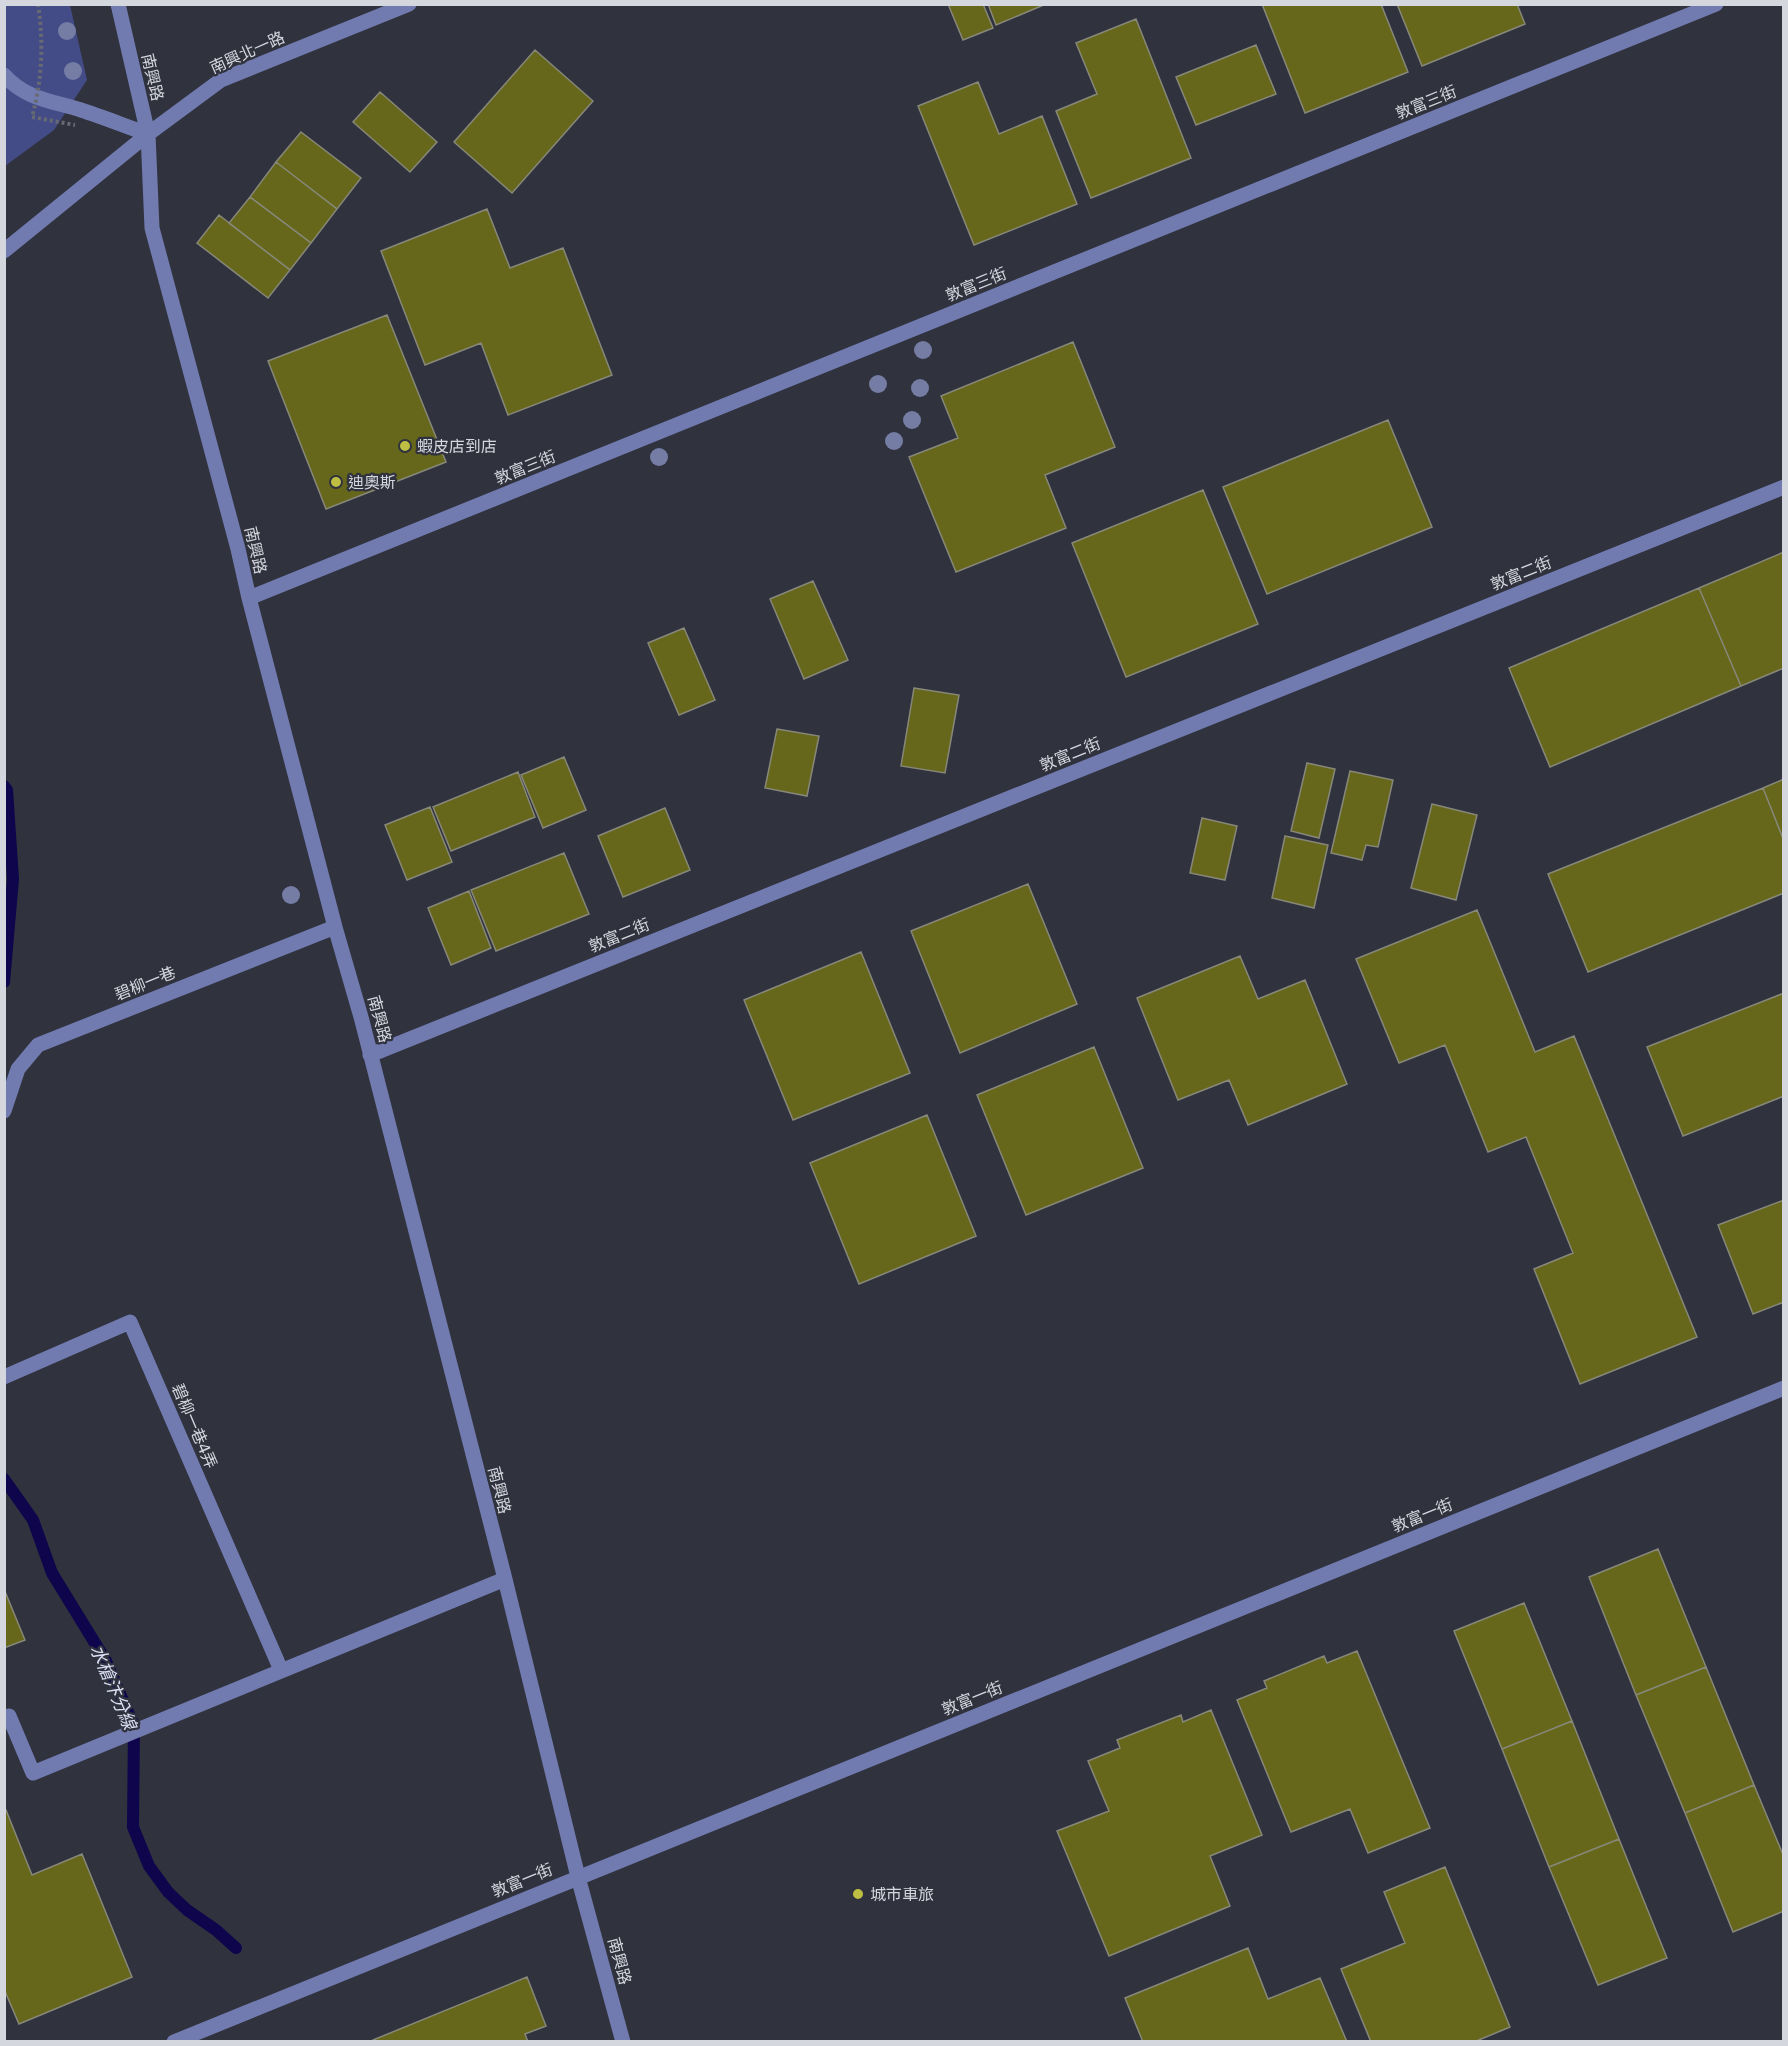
<svg xmlns="http://www.w3.org/2000/svg" width="1788" height="2046" font-family="'DejaVu Sans','Noto Sans TC',sans-serif">
<style>
.green{fill:#444c87}
.lines{fill:none;stroke-linecap:round;stroke-linejoin:round}
.stream{stroke:#0f054c;stroke-width:12}
.building{fill:#66671b;stroke:#87887a;stroke-width:1.5}
.minor{stroke:#717baf;stroke-width:15}
.path-bridge{stroke:#676973;stroke-width:4;stroke-dasharray:3 3;stroke-linecap:butt}
.tree{fill:#757da5}
.poi-dot{fill:#bebf42;stroke:#30323e;stroke-width:2}
.labels{text-anchor:middle;stroke-width:4.5;stroke-linejoin:round;paint-order:stroke}
.street-label{font-size:16px;fill:#d5d7de;stroke:#30323e}
.poi-label{font-size:16px;fill:#d5d7de;stroke:#30323e;text-anchor:start}
.water-label{font-size:18px;font-style:italic;fill:#dadff4;stroke:#30323e}
</style>
<rect width="100%" height="100%" fill="#30323e"/>
<path class="green" d="M 5,5 L 70,5 L 87,80 L 54,130 L 5,166 Z"/>
<g class="lines">
<path class="stream" d="M 4,786 L 7,790 L 13,879 L 4,982
M 4,1479 L 33,1520 L 52,1573 L 106,1661 L 134,1726 L 133,1827 L 149,1866 L 168,1892 L 187,1910 L 216,1930 L 236,1948"/>
</g>
<path class="building" d="M 948,4 L 983,4 L 993,28 L 963,40 Z
M 988,4 L 1046,4 L 996,25 Z
M 1262,4 L 1381,4 L 1408,72 L 1305,113 Z
M 1397,4 L 1517,4 L 1525,24 L 1422,66 Z
M 1136,19 L 1191,158 L 1091,198 L 1056,111 L 1097,94 L 1076,43 Z
M 1256,45 L 1276,94 L 1196,125 L 1176,77 Z
M 535,50 L 593,101 L 512,193 L 454,142 Z
M 978,82 L 999,134 L 1042,116 L 1077,204 L 974,245 L 918,106 Z
M 380,92 L 437,142 L 410,172 L 353,122 Z
M 301,132 L 361,178 L 337,209 L 276,162 Z
M 276,162 L 337,209 L 311,243 L 250,197 Z
M 250,197 L 311,243 L 290,270 L 229,223 Z
M 487,209 L 510,268 L 563,248 L 612,375 L 508,415 L 481,343 L 425,365 L 381,251 Z
M 219,215 L 290,270 L 268,298 L 197,243 Z
M 387,315 L 446,462 L 326,509 L 268,361 Z
M 1073,342 L 1115,447 L 1045,475 L 1066,528 L 956,572 L 909,457 L 958,438 L 941,396 Z
M 1388,420 L 1432,527 L 1267,594 L 1223,487 Z
M 1203,490 L 1258,624 L 1126,677 L 1072,543 Z
M 1784,552 L 1784,668 L 1741,686 L 1699,588 Z
M 813,581 L 848,660 L 804,679 L 770,599 Z
M 1699,588 L 1741,686 L 1550,767 L 1509,668 Z
M 684,628 L 715,700 L 679,715 L 648,643 Z
M 914,688 L 959,695 L 945,773 L 901,766 Z
M 777,729 L 819,736 L 807,796 L 765,788 Z
M 564,757 L 586,810 L 543,828 L 521,775 Z
M 1307,763 L 1335,769 L 1319,838 L 1291,831 Z
M 1350,771 L 1393,780 L 1378,847 L 1366,845 L 1362,860 L 1331,853 Z
M 518,772 L 535,817 L 451,851 L 433,807 Z
M 1784,779 L 1784,841 L 1763,788 Z
M 1763,788 L 1784,841 L 1784,893 L 1588,972 L 1548,874 Z
M 1432,804 L 1477,815 L 1456,900 L 1411,888 Z
M 430,807 L 452,862 L 407,880 L 385,825 Z
M 665,808 L 690,870 L 623,897 L 598,836 Z
M 1202,818 L 1237,826 L 1225,880 L 1190,873 Z
M 1285,836 L 1328,845 L 1314,908 L 1272,898 Z
M 564,853 L 589,914 L 496,951 L 471,890 Z
M 1028,884 L 1077,1004 L 960,1053 L 911,931 Z
M 469,891 L 491,948 L 451,965 L 428,908 Z
M 1477,910 L 1535,1052 L 1574,1036 L 1697,1337 L 1580,1384 L 1534,1269 L 1573,1253 L 1526,1137 L 1488,1152 L 1445,1045 L 1399,1063 L 1356,959 Z
M 861,952 L 910,1073 L 793,1120 L 744,1000 Z
M 1240,956 L 1258,999 L 1305,980 L 1347,1084 L 1248,1125 L 1229,1080 L 1178,1100 L 1137,998 Z
M 1784,993 L 1784,1096 L 1683,1136 L 1647,1047 Z
M 1094,1047 L 1143,1168 L 1026,1215 L 977,1095 Z
M 927,1115 L 976,1236 L 859,1284 L 810,1163 Z
M 1784,1200 L 1784,1302 L 1753,1314 L 1718,1225 Z
M 1658,1549 L 1706,1667 L 1636,1695 L 1589,1577 Z
M 4,1589 L 25,1640 L 4,1648 Z
M 1524,1603 L 1572,1721 L 1502,1749 L 1454,1631 Z
M 1357,1651 L 1430,1828 L 1368,1853 L 1350,1809 L 1291,1832 L 1237,1700 L 1267,1688 L 1264,1681 L 1324,1656 L 1327,1663 Z
M 1706,1667 L 1754,1785 L 1685,1813 L 1636,1695 Z
M 1211,1710 L 1262,1835 L 1210,1856 L 1230,1906 L 1109,1956 L 1057,1831 L 1109,1811 L 1088,1761 L 1120,1748 L 1117,1740 L 1181,1715 L 1183,1722 Z
M 1572,1721 L 1619,1839 L 1549,1867 L 1502,1749 Z
M 1754,1785 L 1784,1857 L 1784,1911 L 1733,1932 L 1685,1813 Z
M 6,1810 L 32,1875 L 82,1854 L 132,1977 L 19,2024 L 4,1989 L 4,1811 Z
M 1619,1839 L 1667,1958 L 1598,1985 L 1549,1867 Z
M 1445,1867 L 1510,2027 L 1474,2042 L 1371,2042 L 1341,1969 L 1405,1943 L 1384,1892 Z
M 1248,1948 L 1268,1999 L 1320,1978 L 1347,2042 L 1143,2042 L 1125,1998 Z
M 527,1977 L 546,2026 L 525,2034 L 528,2042 L 373,2042 L 373,2040 Z"/>
<g class="lines">
<path class="minor" d="M 118,4 L 148,134 L 152,228 L 238,549 L 249,598 L 335,927 L 361,1017 L 505,1579 L 578,1877 L 623,2042
M 4,75 C 25,99 52,101 81,110 C 103,117 125,126 148,134
M 4,251 L 148,134 L 221,80 L 409,4
M 249,598 L 1716,4
M 370,1055 L 1784,487
M 4,1111 L 18,1069 L 38,1045 L 335,927
M 4,1377 L 130,1322 L 281,1670
M 9,1716 L 33,1773 L 505,1579
M 174,2042 L 1784,1388"/>
<path class="path-bridge" d="M 38,4 C 44,42 42,81 32,117 L 75,125"/>
</g>
<g class="tree">
<circle cx="67" cy="31" r="9"/>
<circle cx="73" cy="71" r="9"/>
<circle cx="923" cy="350" r="9"/>
<circle cx="878" cy="384" r="9"/>
<circle cx="920" cy="388" r="9"/>
<circle cx="912" cy="420" r="9"/>
<circle cx="894" cy="441" r="9"/>
<circle cx="659" cy="457" r="9"/>
<circle cx="291" cy="895" r="9"/>
</g>
<g class="poi-dot">
<circle cx="405" cy="446" r="6"/>
<circle cx="336" cy="482" r="6"/>
<circle cx="858" cy="1894" r="6"/>
</g>
<g class="labels">
<g class="street-label">
<text transform="translate(247 52) rotate(-24)" y="6">南興北一路</text>
<text transform="translate(153 77) rotate(77)" y="6">南興路</text>
<text transform="translate(1426 102) rotate(-22)" y="6">敦富三街</text>
<text transform="translate(976 284) rotate(-22)" y="6">敦富三街</text>
<text transform="translate(525 467) rotate(-22)" y="6">敦富三街</text>
<text transform="translate(256 550) rotate(77)" y="6">南興路</text>
<text transform="translate(1521 573) rotate(-22)" y="6">敦富二街</text>
<text transform="translate(1070 754) rotate(-22)" y="6">敦富二街</text>
<text transform="translate(619 935) rotate(-22)" y="6">敦富二街</text>
<text transform="translate(145 983) rotate(-22)" y="6">碧柳一巷</text>
<text transform="translate(380 1019) rotate(75)" y="6">南興路</text>
<text transform="translate(195 1426) rotate(67)" y="6">碧柳一巷4弄</text>
<text transform="translate(500 1490) rotate(76)" y="6">南興路</text>
<text transform="translate(1422 1515) rotate(-22)" y="6">敦富一街</text>
<text transform="translate(972 1698) rotate(-22)" y="6">敦富一街</text>
<text transform="translate(522 1880) rotate(-22)" y="6">敦富一街</text>
<text transform="translate(620 1961) rotate(75)" y="6">南興路</text>
</g>
<g class="poi-label">
<text x="417" y="452">蝦皮店到店</text>
<text x="348" y="488">迪奧斯</text>
<text x="870" y="1900">城市車旅</text>
</g>
<g class="water-label">
<text transform="translate(113 1687) rotate(67)" y="6">水槍汴分線</text>
</g>
</g>
<rect width="1788" height="2046" fill="none" stroke="#d5d7de" stroke-width="12"/>
</svg>
